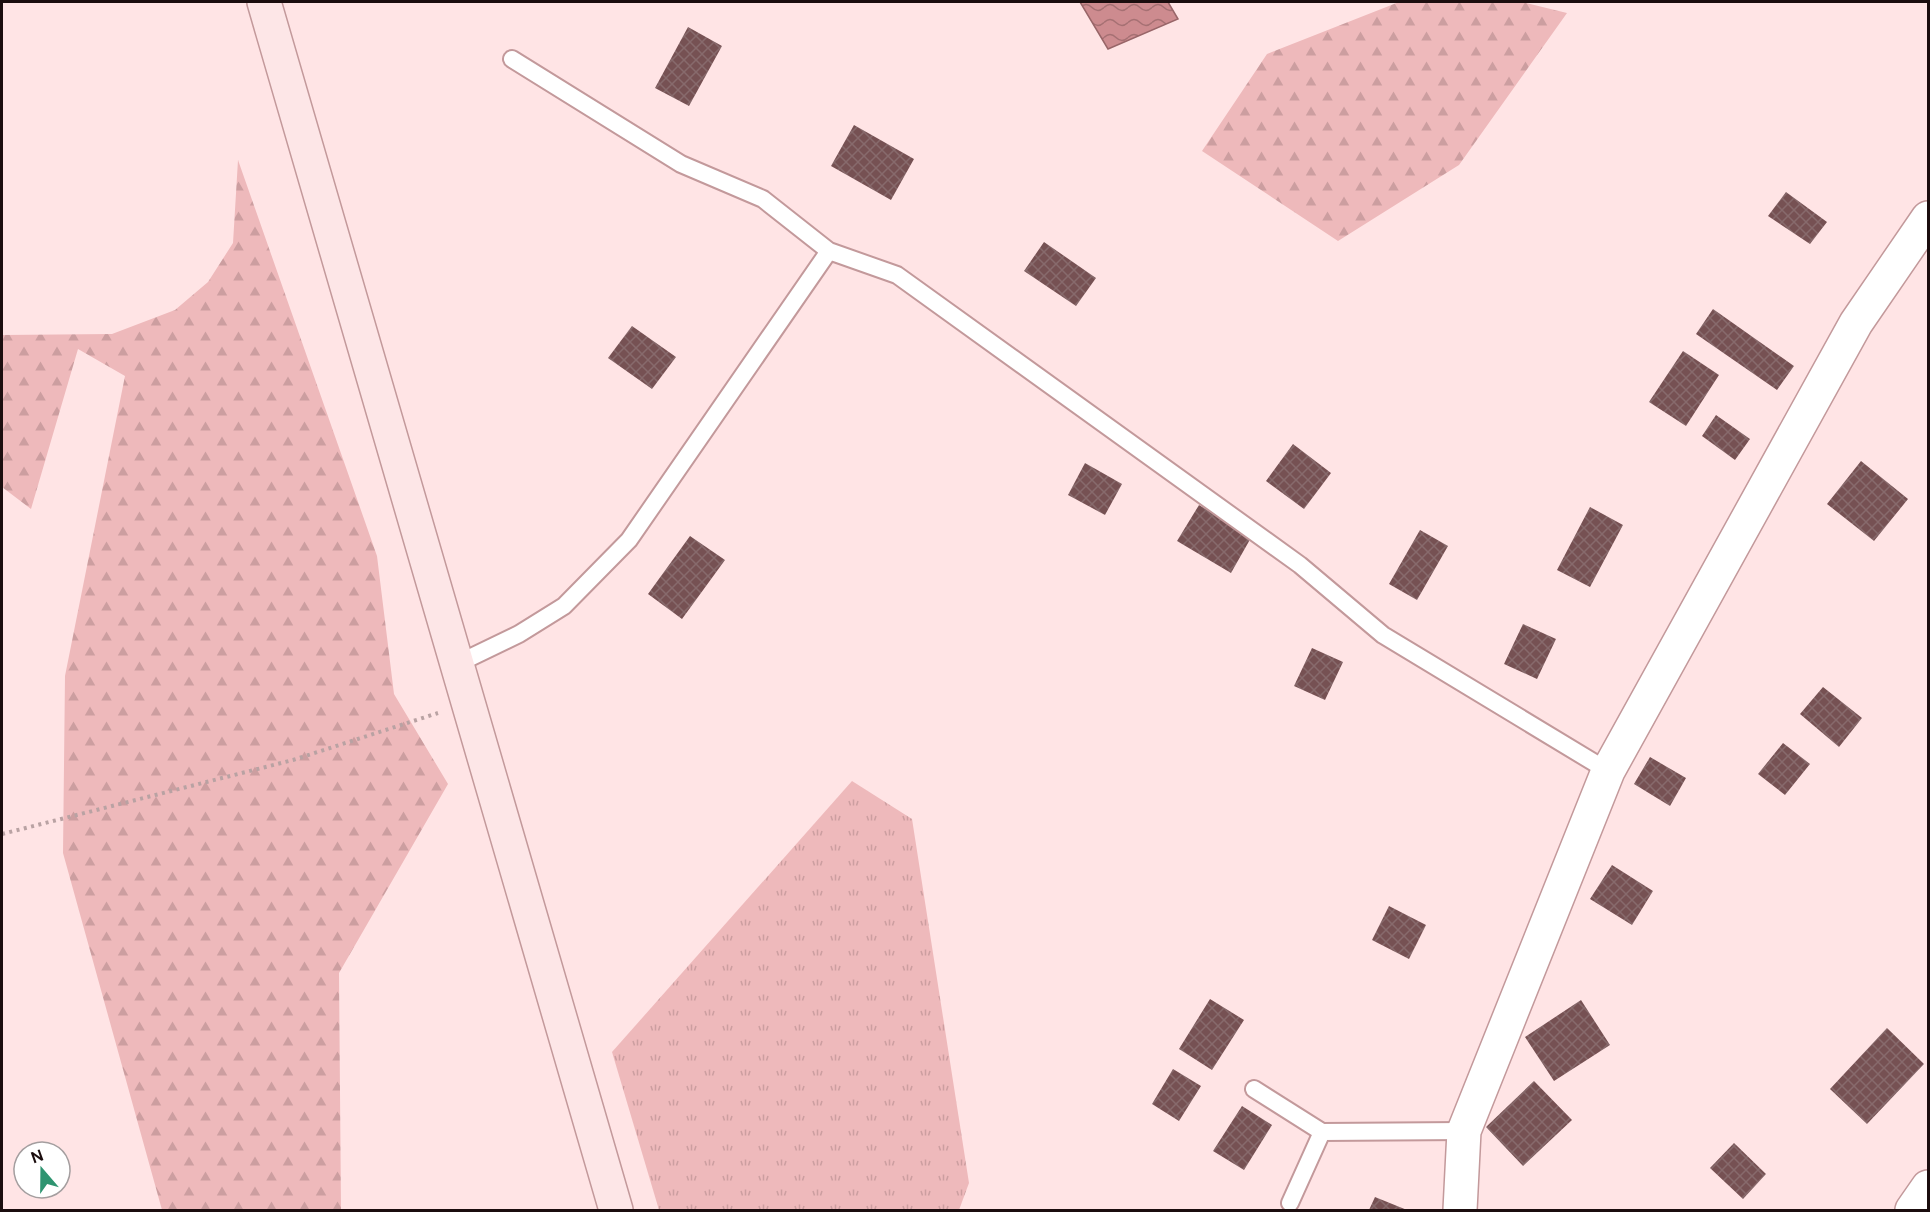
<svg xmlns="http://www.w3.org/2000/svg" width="1930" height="1212" font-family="'DM Sans',sans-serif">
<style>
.grass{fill:url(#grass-tufts)}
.forest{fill:url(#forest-firs)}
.water{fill:url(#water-waves);stroke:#986568;stroke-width:1.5}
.building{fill:url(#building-cross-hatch)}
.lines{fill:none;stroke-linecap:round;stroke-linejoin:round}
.lane-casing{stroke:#c3999b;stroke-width:20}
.street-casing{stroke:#c3999b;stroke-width:36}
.secondary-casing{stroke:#c3999b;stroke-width:36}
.path{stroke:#b9a2a3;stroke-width:4;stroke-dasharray:3 4.5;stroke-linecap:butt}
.lane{stroke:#fff;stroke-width:16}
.street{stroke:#fff;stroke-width:33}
.secondary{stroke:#fde6e7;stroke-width:33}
</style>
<defs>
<pattern id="grass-tufts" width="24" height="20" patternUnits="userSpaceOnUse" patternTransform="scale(1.5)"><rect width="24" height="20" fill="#eeb9bb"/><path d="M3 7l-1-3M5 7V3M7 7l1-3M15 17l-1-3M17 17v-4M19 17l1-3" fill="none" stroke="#cc9ea0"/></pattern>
<pattern id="forest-firs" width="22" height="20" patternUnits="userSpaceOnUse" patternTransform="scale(1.5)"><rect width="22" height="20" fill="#eeb9bb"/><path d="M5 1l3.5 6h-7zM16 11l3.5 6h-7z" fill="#cc9ea0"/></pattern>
<pattern id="water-waves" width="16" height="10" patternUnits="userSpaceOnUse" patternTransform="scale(1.5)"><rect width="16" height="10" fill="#cd8b8f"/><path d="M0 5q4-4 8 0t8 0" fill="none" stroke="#a67073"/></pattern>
<pattern id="building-cross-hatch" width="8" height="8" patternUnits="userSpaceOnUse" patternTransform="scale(1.5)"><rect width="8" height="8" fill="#765153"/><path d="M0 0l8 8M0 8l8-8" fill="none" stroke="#876a6c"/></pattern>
</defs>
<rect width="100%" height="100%" fill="#ffe4e5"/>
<path class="grass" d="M 852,781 L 912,819 L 969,1183 L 959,1210 L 659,1210 L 612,1052 Z"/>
<path class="forest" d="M 1399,2 L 1522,2 L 1567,13 L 1459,165 L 1338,241 L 1202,151 L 1267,54 Z
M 238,160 L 377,556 L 394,694 L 448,784 L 339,973 L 341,1210 L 162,1210 L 63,853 L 65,676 L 125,376 L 78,349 L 31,509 L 2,487 L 2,335 L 112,334 L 175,310 L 208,282 L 233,243 Z"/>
<path class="water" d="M 1080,2 L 1168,2 L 1178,19 L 1108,49 Z"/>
<path class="building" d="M 688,27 L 722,46 L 689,106 L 655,88 Z
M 854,125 L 914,159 L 891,200 L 831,166 Z
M 1786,192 L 1827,222 L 1810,244 L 1768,216 Z
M 1044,242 L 1096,278 L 1076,306 L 1024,271 Z
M 1713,309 L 1794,366 L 1777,390 L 1696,334 Z
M 632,326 L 676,357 L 652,389 L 608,358 Z
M 1683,351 L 1719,375 L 1686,426 L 1649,402 Z
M 1716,415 L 1750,439 L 1735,460 L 1702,436 Z
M 1293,444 L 1331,473 L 1304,509 L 1266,481 Z
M 1861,461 L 1908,499 L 1874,541 L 1827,504 Z
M 1085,463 L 1122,484 L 1105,515 L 1068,495 Z
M 1199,505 L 1252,536 L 1231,573 L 1177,541 Z
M 1590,507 L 1623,525 L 1590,587 L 1557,570 Z
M 1420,530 L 1448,546 L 1417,600 L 1389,584 Z
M 690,536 L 725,560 L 682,619 L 648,594 Z
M 1523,624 L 1556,639 L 1537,679 L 1504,664 Z
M 1312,648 L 1343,662 L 1325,700 L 1294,686 Z
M 1823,687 L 1862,718 L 1839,747 L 1800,714 Z
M 1783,743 L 1810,764 L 1785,795 L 1758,774 Z
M 1650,757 L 1686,778 L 1670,806 L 1634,784 Z
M 1612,865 L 1653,891 L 1632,925 L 1590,899 Z
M 1389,906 L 1426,925 L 1409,959 L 1372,940 Z
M 1210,999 L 1244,1020 L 1212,1070 L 1179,1049 Z
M 1581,1000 L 1610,1045 L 1554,1081 L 1525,1037 Z
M 1887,1028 L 1924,1064 L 1867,1124 L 1830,1089 Z
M 1173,1069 L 1201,1086 L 1179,1121 L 1152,1104 Z
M 1534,1081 L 1572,1120 L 1523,1166 L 1486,1127 Z
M 1242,1106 L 1272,1125 L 1244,1170 L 1213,1151 Z
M 1734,1143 L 1766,1174 L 1743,1199 L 1710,1168 Z
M 1375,1197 L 1407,1210 L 1369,1210 Z"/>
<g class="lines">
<defs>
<path id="lane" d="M 512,59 L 681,164 L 763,199 L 829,251 L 897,275 L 1300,565 L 1383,635 L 1608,771
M 459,663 L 519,634 L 564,606 L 629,540 L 829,251
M 1254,1089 L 1322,1132 L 1464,1131
M 1290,1203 L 1322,1132"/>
<path id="street" d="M 1460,1210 L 1464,1131 L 1608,771 L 1856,323 L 1928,218
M 1912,1210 L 1928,1187"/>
<path id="secondary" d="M 264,2 L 616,1210"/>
</defs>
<use href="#lane" class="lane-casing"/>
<use href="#street" class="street-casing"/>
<use href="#secondary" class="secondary-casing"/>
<path class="path" d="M 2,834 L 293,760 L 438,713"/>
<use href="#lane" class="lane"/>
<use href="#street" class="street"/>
<use href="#secondary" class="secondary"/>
</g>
<rect width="1930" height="1212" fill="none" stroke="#1b0d0e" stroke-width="6"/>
<g transform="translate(42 1170) rotate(340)"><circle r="28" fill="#ffffff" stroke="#a49e9f" stroke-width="1.5"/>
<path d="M0-4.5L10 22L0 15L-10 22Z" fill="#2e9470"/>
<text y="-9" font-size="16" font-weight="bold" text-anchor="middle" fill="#1b0d0e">N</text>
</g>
</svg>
